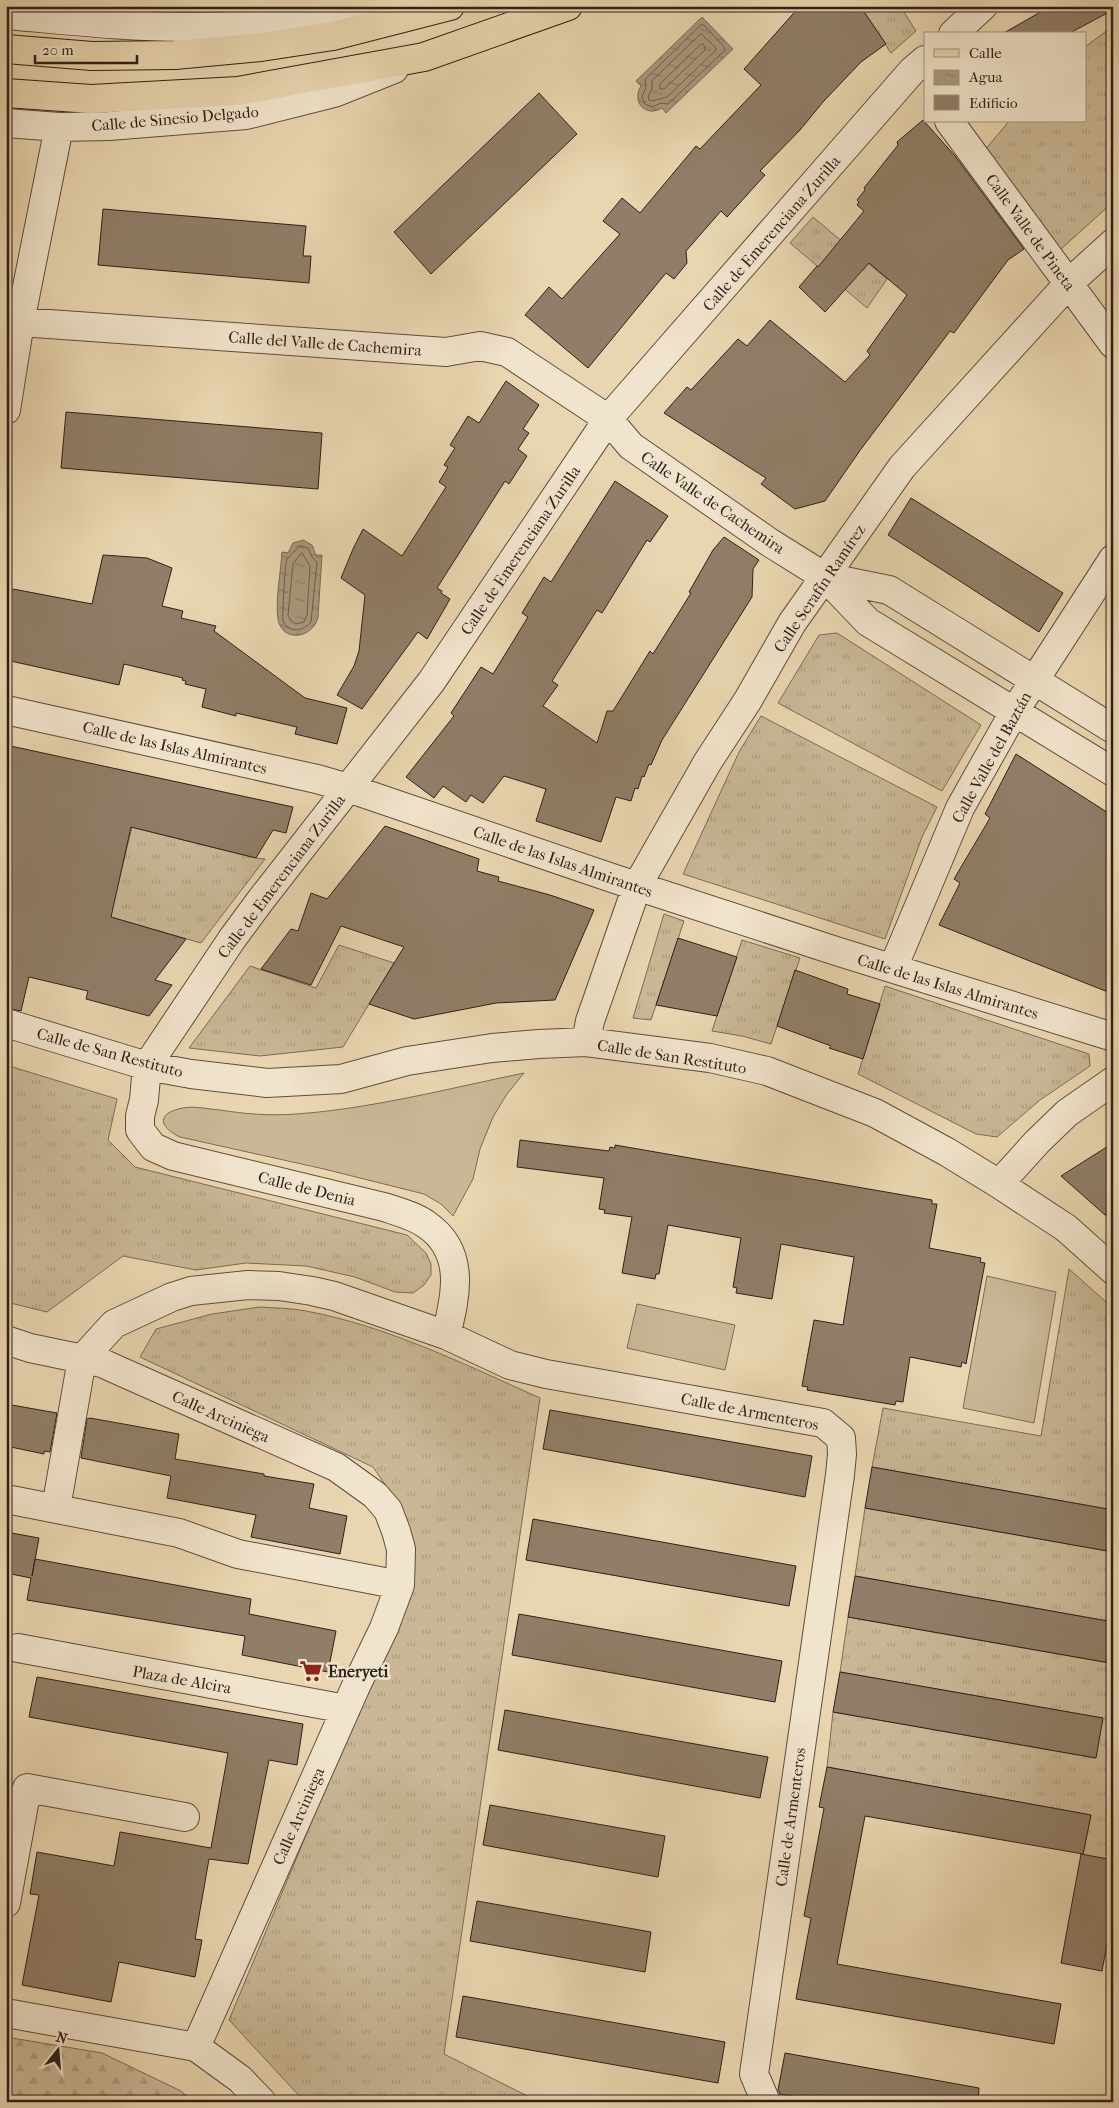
<svg xmlns="http://www.w3.org/2000/svg" width="1119" height="2108" font-family="'IM FELL French Canon',serif">
<style>
.grass{fill:url(#grass-tufts);stroke:#7c6b58}
.forest{fill:url(#forest-firs);stroke:#7c6b58}
.garden{fill:#c9b796;stroke:#7c6b58}
.water{fill:url(#water-ripples);stroke:#796855}
.lines{fill:none;stroke-linecap:round;stroke-linejoin:round}
.shore{stroke:#6c5c4b;stroke-width:1}
.building{fill:#907e68;stroke:#2f1f19}
.street-casing{stroke:#5e4d3f;stroke-width:30}
.primary-casing{stroke:#2f1f19;stroke-width:30}
.street{stroke:#f1e4cc;stroke-width:28}
.primary{stroke:#e9d6b0;stroke-width:28}
.labels{text-anchor:middle;stroke-width:5;stroke-linejoin:round;paint-order:stroke}
.street-label{font-size:16px;fill:#2f1f19;stroke:#f1e4cc}
.poi-label{font-size:16px;font-weight:bold;fill:#2f1f19;stroke:#f1e4cc;text-anchor:start}
</style>
<defs>
<pattern id="grass-tufts" width="24" height="20" patternUnits="userSpaceOnUse" patternTransform="scale(1.25)"><rect width="24" height="20" fill="#c9b796"/><path d="M3 7l-1-3M5 7V3M7 7l1-3M15 17l-1-3M17 17v-4M19 17l1-3" fill="none" stroke="#ad9d81"/></pattern>
<pattern id="forest-firs" width="22" height="20" patternUnits="userSpaceOnUse" patternTransform="scale(1.25)"><rect width="22" height="20" fill="#c9b796"/><path d="M5 1l3.5 6h-7zM16 11l3.5 6h-7z" fill="#ad9d81"/></pattern>
<pattern id="water-ripples" width="26" height="14" patternUnits="userSpaceOnUse" patternTransform="scale(1.25)"><rect width="26" height="14" fill="#aa987d"/><path d="M2 4q2-2 4 0t4 0M15 11q2-2 4 0t4 0" fill="none" stroke="#8b7b66"/></pattern>
</defs>
<rect width="100%" height="100%" fill="#e9d6b0"/>
<filter id="stains"><feTurbulence type="fractalNoise" baseFrequency=".004" numOctaves="4"/><feColorMatrix values="0 0 0 0 .2 0 0 0 0 .09 0 0 0 0 .02 0 0 0 .5 -.17"/></filter>
<radialGradient id="worn" r=".72"><stop offset=".6" stop-color="#630" stop-opacity="0"/><stop offset="1" stop-color="#630" stop-opacity=".3"/></radialGradient>
<path class="grass" d="M 860,6 L 900,6 L 916,31 L 891,53 Z
M 1113,26 L 1113,202 L 1060,250 L 985,150 L 1009,121 L 1085,121 L 1085,47 Z
M 813,217 L 887,279 L 867,308 L 790,243 Z
M 837,633 L 981,725 L 942,791 L 778,703 L 819,635 Z
M 761,716 L 937,807 L 922,837 L 885,939 L 683,874 L 739,752 Z
M 132,827 L 256,858 L 265,859 L 201,943 L 107,916 L 117,888 Z
M 664,914 L 684,921 L 651,1020 L 633,1018 Z
M 742,940 L 800,958 L 771,1044 L 742,1036 L 712,1031 Z
M 339,945 L 394,963 L 343,1047 L 260,1056 L 189,1048 L 250,966 L 316,988 Z
M 885,986 L 1089,1054 L 1090,1066 L 1040,1100 L 997,1137 L 976,1134 L 858,1074 Z
M 6,1065 L 117,1099 L 108,1140 L 135,1167 L 407,1235 L 426,1253 L 431,1264 L 431,1275 L 424,1285 L 413,1293 L 395,1292 L 355,1277 L 306,1266 L 246,1263 L 196,1270 L 123,1256 L 47,1312 L 6,1302 Z
M 1069,1269 L 1113,1308 L 1113,1510 L 872,1467 L 883,1408 L 1041,1436 Z
M 260,1307 C 275,1308 291,1308 306,1311 C 387,1326 464,1364 540,1398 L 444,2054 L 539,2102 L 305,2102 L 229,2020 L 407,1593 L 395,1499 L 373,1467 L 140,1357 L 156,1329 L 212,1314 Z
M 865,1508 L 1113,1552 L 1113,1622 L 855,1576 Z
M 848,1617 L 1109,1663 L 1113,1646 L 1113,1860 L 1083,1855 L 1091,1815 L 827,1767 L 833,1712 L 1095,1758 L 1102,1718 L 840,1672 Z"/>
<path class="forest" d="M 6,2037 L 102,2053 L 181,2091 L 194,2102 L 6,2102 Z"/>
<path class="garden" d="M 524,1073 L 507,1094 L 493,1117 L 480,1149 L 473,1179 L 453,1216 L 441,1204 L 424,1194 L 324,1169 L 180,1137 C 163,1129 154,1116 178,1109 C 192,1105 206,1109 220,1110 C 245,1114 270,1116 296,1114 C 370,1109 451,1088 524,1073 Z
M 987,1276 L 1056,1292 L 1034,1423 L 963,1408 Z
M 637,1304 L 735,1325 L 725,1370 L 627,1348 Z"/>
<path class="water" d="M 702,17 L 733,49 L 666,113 L 662,108 C 646,118 631,102 641,86 L 636,81 Z
M 303,540 L 312,545 L 316,555 L 322,555 L 318,617 C 313,639 282,643 278,619 C 275,602 281,570 282,552 L 288,553 L 293,543 Z"/>
<g class="lines">
<path class="shore" d="M 701,25 L 704,25 L 724,47 L 725,50 L 668,104 L 661,103 L 652,107 L 645,104 L 642,97 L 646,87 L 645,80 Z
M 701,34 L 715,47 L 716,50 L 667,97 L 652,101 L 649,100 L 648,97 L 652,89 L 652,81 Z
M 703,44 L 705,47 L 705,50 L 664,89 L 660,89 L 660,84 L 700,45 Z
M 300,546 L 308,548 L 312,557 L 317,562 L 311,622 C 304,631 289,634 283,621 C 282,617 285,562 287,559 C 289,557 298,547 300,546 Z
M 302,553 L 310,566 L 307,615 L 304,622 L 296,624 L 291,621 L 288,615 L 293,564 Z"/>
</g>
<path class="building" d="M 800,6 L 860,6 L 886,44 L 861,62 L 823,102 L 800,130 L 760,171 L 765,175 L 727,217 L 721,211 L 686,251 L 687,263 L 674,279 L 666,273 L 588,368 L 525,315 L 549,287 L 562,299 L 620,234 L 603,221 L 622,198 L 640,213 L 696,146 L 700,149 L 761,85 L 744,69 Z
M 1051,6 L 1113,6 L 1113,10 L 1068,34 L 1002,34 Z
M 539,93 L 577,134 L 431,274 L 394,232 Z
M 923,120 L 955,156 L 1024,249 L 1008,260 L 954,333 L 950,331 L 861,449 L 825,501 L 795,509 L 761,484 L 766,478 L 664,413 L 687,387 L 691,390 L 738,339 L 747,346 L 770,320 L 845,382 L 870,355 L 867,351 L 907,295 L 869,263 L 825,312 L 799,287 L 817,266 L 818,267 L 864,211 L 857,205 L 859,202 L 857,200 L 865,190 L 864,188 L 898,145 L 897,142 Z
M 103,209 L 306,226 L 303,256 L 311,256 L 309,283 L 98,265 Z
M 506,381 L 539,405 L 523,429 L 529,433 L 518,449 L 527,456 L 509,484 L 505,481 L 437,588 L 442,591 L 441,593 L 450,599 L 427,639 L 418,632 L 362,709 L 337,695 L 354,666 L 359,651 L 365,595 L 341,578 L 353,549 L 363,529 L 402,556 L 446,487 L 439,482 L 448,467 L 444,465 L 455,448 L 450,445 L 468,416 L 479,423 Z
M 66,412 L 322,433 L 318,489 L 61,468 Z
M 615,481 L 668,516 L 650,542 L 647,540 L 602,613 L 597,610 L 552,681 L 558,685 L 543,706 L 597,743 L 607,711 L 613,711 L 650,651 L 653,654 L 691,593 L 689,592 L 713,550 L 724,537 L 759,560 L 753,569 L 752,597 L 662,740 L 651,765 L 649,764 L 644,777 L 642,776 L 638,789 L 635,788 L 631,801 L 616,797 L 601,842 L 536,821 L 546,789 L 504,776 L 483,803 L 471,795 L 466,802 L 443,786 L 434,798 L 406,777 L 454,716 L 451,713 L 481,667 L 493,674 L 528,617 L 522,613 L 544,577 L 551,582 Z
M 911,498 L 1063,593 L 1039,632 L 888,535 Z
M 103,555 L 147,558 L 172,568 L 162,606 L 183,611 L 181,618 L 216,626 L 214,631 L 305,698 L 347,708 L 337,744 L 295,734 L 297,727 L 236,713 L 236,716 L 202,707 L 206,689 L 185,684 L 186,681 L 182,680 L 183,678 L 124,664 L 119,685 L 6,660 L 6,610 L 13,589 L 92,604 Z
M 6,745 L 293,807 L 286,833 L 273,830 L 256,858 L 131,827 L 111,917 L 186,939 L 155,980 L 172,985 L 149,1016 L 86,999 L 88,991 L 29,977 L 21,1011 L 6,1008 Z
M 1016,754 L 1113,816 L 1113,994 L 939,925 L 960,883 L 954,879 L 990,818 L 985,814 Z
M 385,826 L 479,859 L 477,871 L 499,877 L 498,881 L 550,895 L 594,910 L 555,1000 L 496,1003 L 414,1019 L 369,1004 L 404,947 L 341,926 L 311,985 L 261,969 L 291,929 L 298,931 L 311,893 L 327,899 Z
M 678,938 L 737,957 L 717,1016 L 656,1005 Z
M 795,970 L 848,989 L 847,994 L 880,1004 L 863,1059 L 829,1048 L 831,1046 L 777,1026 Z
M 520,1140 L 609,1151 L 610,1147 L 615,1148 L 615,1145 L 932,1200 L 932,1204 L 937,1204 L 929,1248 L 981,1258 L 980,1262 L 985,1263 L 966,1364 L 962,1362 L 961,1367 L 910,1357 L 903,1402 L 896,1401 L 895,1405 L 807,1390 L 808,1387 L 802,1386 L 814,1320 L 843,1325 L 854,1257 L 781,1244 L 772,1299 L 736,1293 L 737,1288 L 733,1287 L 741,1238 L 668,1225 L 659,1274 L 656,1274 L 655,1279 L 622,1273 L 632,1217 L 604,1213 L 605,1210 L 599,1209 L 604,1178 L 517,1167 Z
M 1113,1143 L 1113,1222 L 1061,1176 Z
M 6,1404 L 57,1413 L 50,1452 L 44,1451 L 44,1454 L 6,1446 Z
M 550,1410 L 812,1456 L 805,1497 L 543,1449 Z
M 90,1418 L 179,1434 L 175,1459 L 264,1474 L 264,1476 L 314,1484 L 309,1508 L 347,1516 L 340,1554 L 251,1537 L 256,1515 L 167,1498 L 171,1476 L 81,1458 L 87,1419 Z
M 872,1467 L 1113,1510 L 1113,1552 L 865,1508 Z
M 533,1519 L 796,1566 L 789,1606 L 526,1560 Z
M 6,1532 L 39,1538 L 32,1576 L 35,1559 L 251,1599 L 249,1614 L 336,1631 L 328,1672 L 242,1655 L 245,1636 L 27,1600 L 31,1578 L 6,1573 Z
M 855,1576 L 1113,1622 L 1113,1646 L 1110,1663 L 848,1617 Z
M 519,1614 L 782,1661 L 775,1702 L 512,1655 Z
M 840,1672 L 1103,1718 L 1096,1758 L 833,1712 Z
M 37,1677 L 303,1724 L 297,1765 L 269,1760 L 248,1864 L 209,1859 L 195,1939 L 202,1940 L 195,1977 L 119,1962 L 111,2002 L 22,1985 L 39,1895 L 30,1894 L 37,1852 L 114,1866 L 120,1832 L 211,1848 L 228,1753 L 29,1717 Z
M 505,1710 L 768,1757 L 760,1798 L 498,1750 Z
M 827,1767 L 1091,1815 L 1083,1854 L 865,1816 L 837,1964 L 1061,2004 L 1054,2044 L 796,1999 L 811,1918 L 804,1916 L 824,1808 L 819,1807 Z
M 490,1805 L 665,1836 L 658,1877 L 483,1845 Z
M 1081,1854 L 1113,1860 L 1113,1912 L 1102,1971 L 1061,1963 Z
M 477,1901 L 651,1932 L 645,1972 L 470,1941 Z
M 463,1996 L 725,2042 L 718,2083 L 456,2037 Z
M 785,2053 L 979,2088 L 978,2102 L 823,2102 L 780,2094 L 778,2090 Z"/>
<g class="lines">
<defs>
<path id="street" d="M 6,15 C 65,20 125,27 184,27 C 256,28 329,18 400,11
M 953,34 L 983,6
M 949,121 L 1113,344
M 6,123 L 59,127 L 109,126 L 246,115 L 334,93 L 394,69
M 6,321 L 446,352 L 480,346 L 507,352 L 608,419 L 631,446 L 769,542 L 825,577 L 868,622 L 1113,772
M 6,410 L 20,322 L 59,127
M 825,577 L 889,590 L 1113,729
M 6,710 L 317,779 L 348,788 L 612,878 L 836,951 L 1113,1037
M 893,968 L 960,808 L 1014,712 L 1113,559
M 6,1023 L 147,1066 L 191,1074 L 267,1083 L 341,1079 L 407,1061 L 492,1048 L 539,1044 L 586,1042 L 710,1058 L 767,1071 L 875,1113 L 947,1152 L 999,1184 L 1066,1228 L 1113,1270
M 586,1042 L 590,1021 L 637,886 L 707,763 L 748,700 L 792,623 L 902,467 L 1069,283 L 1113,243
M 999,1184 L 1037,1142 L 1067,1113 L 1113,1081
M 446,1335 C 456,1296 466,1252 427,1225 C 415,1216 399,1212 384,1207 L 173,1156 L 153,1147 L 140,1130 L 140,1116 L 144,1100 L 147,1066 L 232,939 L 260,901 L 431,682 L 608,419 L 912,71 L 925,60
M 6,1340 L 30,1348 L 102,1363 L 122,1372 L 336,1467 L 375,1495 L 388,1510 L 396,1531 L 401,1549 L 400,1585 L 384,1628 L 356,1686 L 196,2047
M 6,1499 L 179,1533 L 238,1554 L 400,1585
M 56,1508 L 82,1359 L 114,1324 L 172,1297 L 191,1291 L 248,1285 L 279,1286 L 312,1291 L 334,1296 L 446,1335 L 510,1365 L 546,1374 L 823,1423 L 841,1438 L 842,1454 L 840,1475 L 754,2074 L 766,2102
M 18,1648 L 346,1709
M 6,1903 L 27,1788 L 185,1817
M 6,2013 L 196,2047 L 240,2079 L 262,2102"/>
<path id="primary" d="M 6,49 L 92,56 L 175,55 L 261,47 L 333,36 L 450,6
M 6,93 L 91,99 L 238,91 L 424,57 L 568,6"/>
</defs>
<use href="#street" class="street-casing"/>
<use href="#primary" class="primary-casing"/>
<use href="#street" class="street"/>
<use href="#primary" class="primary"/>
</g>
<defs>
<symbol id="supermarket-bare" viewBox="-9 -9 18 18"><path d="M-6-5.5h2.5l.6 2H6L4.5 2H-2.5L-4.4-4H-6ZM-1.5 3.2a1.3 1.3 0 1 0 .1 0ZM3 3.2a1.3 1.3 0 1 0 .1 0Z" fill="#8f2418" stroke="#f1e4cc" stroke-width="2.5" paint-order="stroke"/></symbol>
</defs>
<g fill-rule="evenodd">
<use href="#supermarket-bare" x="295" y="1655" width="32" height="32"/>
</g>
<g class="labels">
<g class="street-label">
<text transform="translate(175 118) rotate(-5)" y="6">Calle de Sinesio Delgado</text>
<text transform="translate(1031 232) rotate(54)" y="6">Calle Valle de Pineta</text>
<text transform="translate(771 233) rotate(-49)" y="6">Calle de Emerenciana Zurilla</text>
<text transform="translate(325 343) rotate(4)" y="6">Calle del Valle de Cachemira</text>
<text transform="translate(713 502) rotate(34)" y="6">Calle Valle de Cachemira</text>
<text transform="translate(520 550) rotate(-56)" y="6">Calle de Emerenciana Zurilla</text>
<text transform="translate(819 588) rotate(-56)" y="6">Calle Serafín Ramírez</text>
<text transform="translate(175 747) rotate(13)" y="6">Calle de las Islas Almirantes</text>
<text transform="translate(991 757) rotate(-61)" y="6">Calle Valle del Baztán</text>
<text transform="translate(563 861) rotate(19)" y="6">Calle de las Islas Almirantes</text>
<text transform="translate(281 876) rotate(-53)" y="6">Calle de Emerenciana Zurilla</text>
<text transform="translate(948 986) rotate(17)" y="6">Calle de las Islas Almirantes</text>
<text transform="translate(110 1052) rotate(15)" y="6">Calle de San Restituto</text>
<text transform="translate(672 1056) rotate(9)" y="6">Calle de San Restituto</text>
<text transform="translate(307 1188) rotate(14)" y="6">Calle de Denia</text>
<text transform="translate(750 1411) rotate(11)" y="6">Calle de Armenteros</text>
<text transform="translate(221 1416) rotate(24)" y="6">Calle Arciniega</text>
<text transform="translate(182 1679) rotate(10)" y="6">Plaza de Alcira</text>
<text transform="translate(298 1816) rotate(-66)" y="6">Calle Arciniega</text>
<text transform="translate(790 1817) rotate(-82)" y="6">Calle de Armenteros</text>
</g>
<g class="poi-label">
<text x="328" y="1677">Eneryeti</text>
</g>
</g>
<rect width="1119" height="2108" fill="none" stroke="#e9d6b0" stroke-width="25"/>
<rect x="8" y="8" width="1104" height="2093" fill="none" stroke="#2f1f19" stroke-width="2.5"/>
<rect x="12" y="12" width="1094" height="2083" fill="none" stroke="#2f1f19"/>
<rect x="924" y="32" width="162" height="90" fill="#f1e4cc" stroke="#a39584"/>
<rect x="934" y="49" width="25" height="8" fill="#e9d6b0" stroke="#a39584"/>
<text x="969" y="58" font-size="15" fill="#2f1f19">Calle</text>
<rect x="934" y="70" width="25" height="15" fill="url(#water-ripples)" stroke="#a39584"/>
<text x="969" y="82" font-size="15" fill="#2f1f19">Agua</text>
<rect x="934" y="95" width="25" height="15" fill="#907e68" stroke="#a39584"/>
<text x="969" y="108" font-size="15" fill="#2f1f19">Edificio</text>
<g transform="translate(58 2050) rotate(17)" stroke="#f1e4cc" stroke-width="4" paint-order="stroke">
<path d="M0-4L9 19L0 12L-9 19Z" fill="#2f1f19"/>
<text y="-8" font-size="14" font-weight="bold" text-anchor="middle" fill="#2f1f19">N</text>
</g>
<path d="M35 55v8h102v-8" fill="none" stroke="#2f1f19" stroke-width="2.5"/>
<text x="42" y="55" font-size="15" fill="#2f1f19" stroke="#f1e4cc" stroke-width="4" paint-order="stroke">20 m</text>
<rect width="100%" height="100%" filter="url(#stains)"/>
<rect width="100%" height="100%" fill="url(#worn)"/>
</svg>
